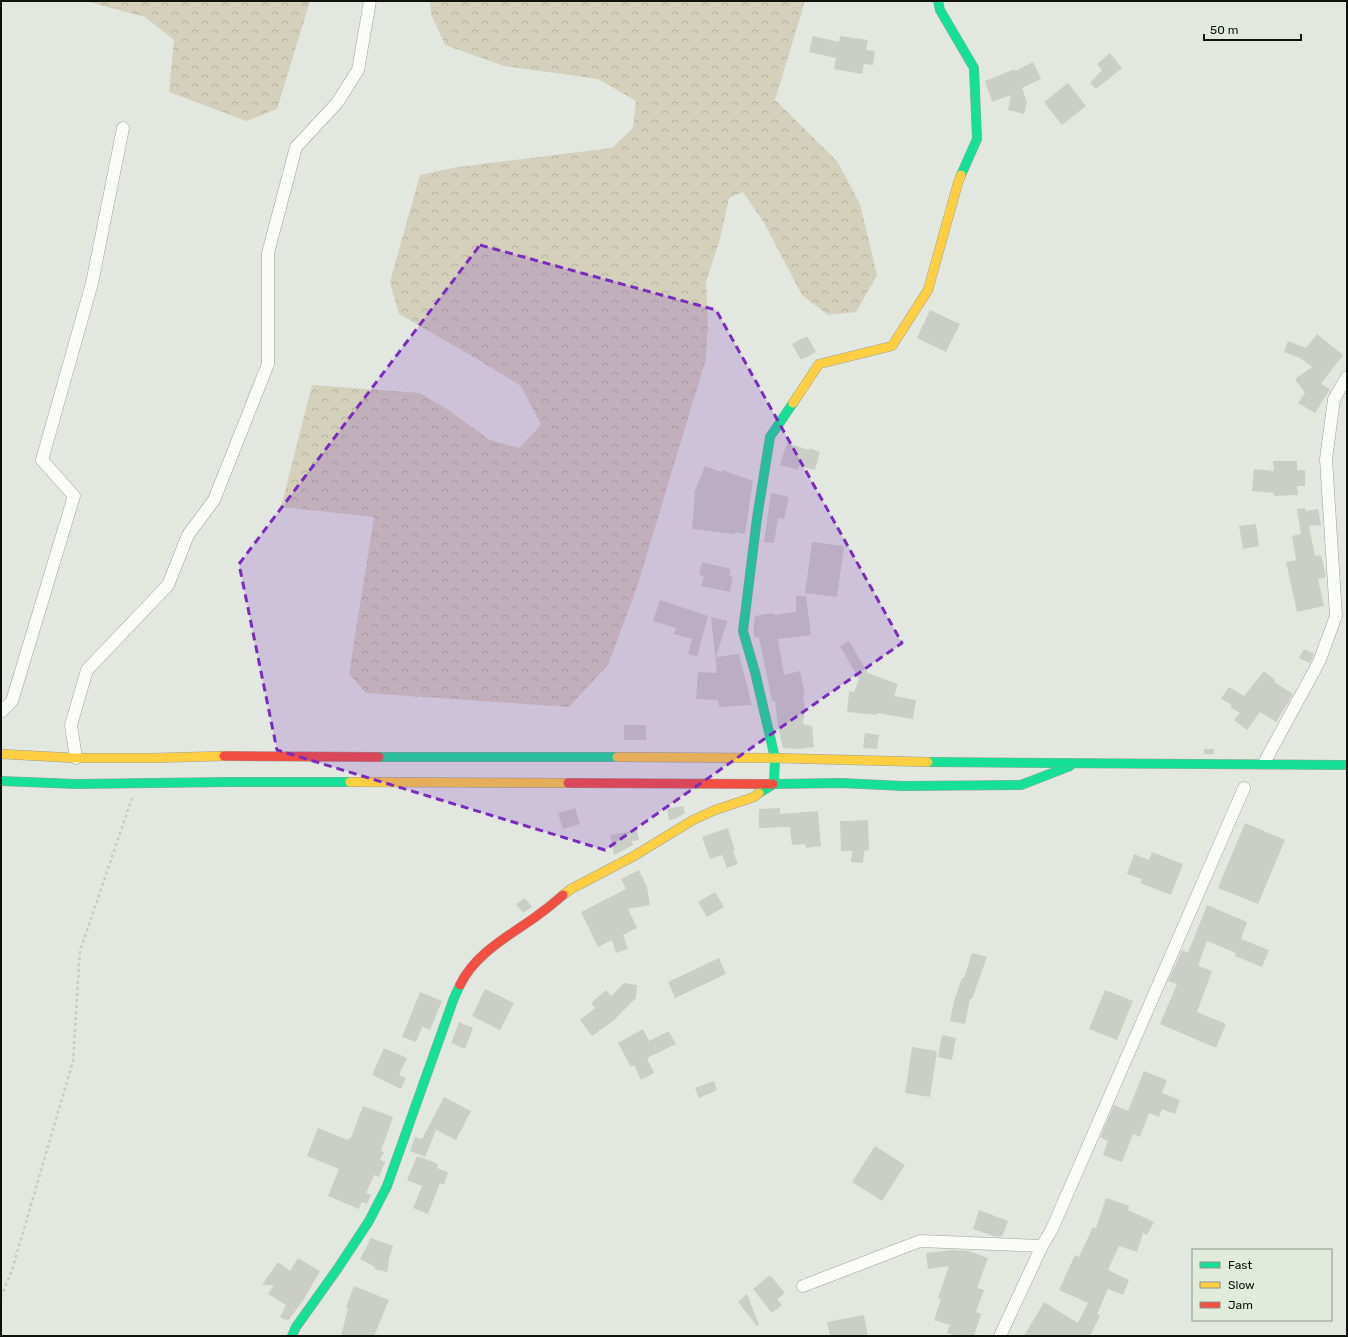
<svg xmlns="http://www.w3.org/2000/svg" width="1348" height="1337" font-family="Rubik,sans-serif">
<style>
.forest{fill:url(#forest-crowns)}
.building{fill:#cacec7}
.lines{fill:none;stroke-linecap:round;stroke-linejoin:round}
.street-casing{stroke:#9ca09a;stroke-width:13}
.fast-casing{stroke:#9ca09a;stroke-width:10}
.slow-casing{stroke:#9ca09a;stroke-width:10}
.jam-casing{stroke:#9ca09a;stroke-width:10}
.path{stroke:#c9cbc9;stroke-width:2.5;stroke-dasharray:3 3;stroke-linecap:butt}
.street{stroke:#fbfcfa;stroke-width:12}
.fast{stroke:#16e098;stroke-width:9}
.slow{stroke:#ffcf43;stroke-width:9}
.jam{stroke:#f24e42;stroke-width:9}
.marked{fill:#7b2cbf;fill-opacity:0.2;stroke:#7b2cbf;stroke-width:3;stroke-dasharray:8 5;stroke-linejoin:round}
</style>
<defs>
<pattern id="forest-crowns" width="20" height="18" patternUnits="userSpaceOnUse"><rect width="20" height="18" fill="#d4d0bc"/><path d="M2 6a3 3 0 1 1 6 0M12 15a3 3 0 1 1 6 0" fill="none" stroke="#b5b2a0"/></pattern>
</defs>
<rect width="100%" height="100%" fill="#e2e8e0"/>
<path class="forest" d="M 85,1 L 310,1 L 277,109 L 246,121 L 169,92 L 174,40 L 145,17 Z
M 430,1 L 805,1 L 775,100 L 837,161 L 860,204 L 877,275 L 856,312 L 828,315 L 802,295 L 763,221 L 743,192 L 729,198 L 720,239 L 706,282 L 708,322 L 706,359 L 636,590 L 608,665 L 569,707 L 366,693 L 349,674 L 374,517 L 281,507 L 312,385 L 420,393 L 447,409 L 490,440 L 519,448 L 541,425 L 521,386 L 477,359 L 399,314 L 390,282 L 420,175 L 457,167 L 612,148 L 633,128 L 636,101 L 598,79 L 504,66 L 445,45 L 431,14 Z"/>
<path class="building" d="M 813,36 L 839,42 L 840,36 L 868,40 L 866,50 L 875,51 L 873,65 L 864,64 L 862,74 L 834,69 L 836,58 L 809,52 Z
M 1110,53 L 1122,68 L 1096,89 L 1090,83 L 1102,70 L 1097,64 Z
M 1033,62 L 1041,79 L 1022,88 L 1027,102 L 1024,114 L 1008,110 L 1011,95 L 992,102 L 985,81 L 1015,69 L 1015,71 Z
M 1068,83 L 1086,106 L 1062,125 L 1044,102 Z
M 930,310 L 960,324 L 946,352 L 917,338 Z
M 1317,334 L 1343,355 L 1321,384 L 1330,389 L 1315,413 L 1298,403 L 1305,393 L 1295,379 L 1312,367 L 1300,358 L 1284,352 L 1288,341 L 1306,348 Z
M 807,336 L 816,352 L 801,360 L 792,344 Z
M 787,443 L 809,450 L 809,448 L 820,452 L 815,470 L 799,466 L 798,470 L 780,465 Z
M 1273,461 L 1297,461 L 1297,470 L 1305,470 L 1305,486 L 1297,486 L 1298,495 L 1274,496 L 1274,493 L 1252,491 L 1254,469 L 1274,471 Z
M 705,466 L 721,472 L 722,470 L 753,481 L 745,534 L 735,532 L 735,534 L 692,529 L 695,493 L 694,493 Z
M 771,493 L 789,497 L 784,519 L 778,518 L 774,543 L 764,542 Z
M 1305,508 L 1306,511 L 1318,509 L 1321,525 L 1309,526 L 1315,556 L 1321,555 L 1326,577 L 1318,579 L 1324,606 L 1297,612 L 1286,562 L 1296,560 L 1292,536 L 1301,534 L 1297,509 Z
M 1256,524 L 1259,546 L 1243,549 L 1239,526 Z
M 812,542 L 844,546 L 837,597 L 805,593 Z
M 702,562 L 731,569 L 729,576 L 733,577 L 730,592 L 701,586 L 704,576 L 699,575 Z
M 796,596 L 806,596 L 811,635 L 778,639 L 784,675 L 800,671 L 805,695 L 803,695 L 805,711 L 803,724 L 812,726 L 814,747 L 798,749 L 783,748 L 778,727 L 775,701 L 772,701 L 759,637 L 755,638 L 753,630 L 755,616 L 773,613 L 773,615 L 796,612 Z
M 660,600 L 708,616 L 697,657 L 688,654 L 692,639 L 674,634 L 676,628 L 653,621 Z
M 711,617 L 727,621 L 716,657 L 739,654 L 752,705 L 719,707 L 718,700 L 696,699 L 698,672 L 717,673 Z
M 849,641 L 868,673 L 898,684 L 894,696 L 916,700 L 913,719 L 877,713 L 877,715 L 847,712 L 849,691 L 854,692 L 859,679 L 840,646 Z
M 1304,649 L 1314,654 L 1310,663 L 1299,658 Z
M 1264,671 L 1275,680 L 1274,682 L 1293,694 L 1276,722 L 1260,712 L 1247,730 L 1234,720 L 1240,713 L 1230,707 L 1232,705 L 1221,699 L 1229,687 L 1244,696 Z
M 624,725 L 646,725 L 646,740 L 624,740 Z
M 865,733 L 879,735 L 877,749 L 863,748 Z
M 1204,749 L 1214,749 L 1214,754 L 1204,754 Z
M 683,806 L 685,813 L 675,819 L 669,820 L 667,809 Z
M 575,808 L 580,824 L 563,829 L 558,813 Z
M 780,808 L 780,814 L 818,811 L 821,846 L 806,848 L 805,844 L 792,845 L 790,827 L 759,828 L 759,809 Z
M 868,820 L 869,850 L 864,851 L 863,863 L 851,862 L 852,851 L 841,851 L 840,821 Z
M 1245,823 L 1285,840 L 1258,904 L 1218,888 Z
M 728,828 L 735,851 L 733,851 L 738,864 L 727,868 L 722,855 L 710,859 L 702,837 Z
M 637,830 L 639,840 L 632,841 L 633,845 L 614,855 L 610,835 Z
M 1152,852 L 1183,864 L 1171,895 L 1140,883 L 1142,879 L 1127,874 L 1134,854 L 1149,860 Z
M 639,870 L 647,887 L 650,905 L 628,909 L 637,928 L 623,935 L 628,949 L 616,953 L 612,940 L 598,947 L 581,912 L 626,889 L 621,879 Z
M 715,892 L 724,907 L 707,917 L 698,902 Z
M 525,898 L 532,907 L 523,913 L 516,904 Z
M 1207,905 L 1247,922 L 1241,939 L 1269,950 L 1262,967 L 1235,956 L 1236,953 L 1207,941 L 1198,966 L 1212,971 L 1197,1012 L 1226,1024 L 1216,1048 L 1160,1024 L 1177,984 L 1168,981 L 1182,950 L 1188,953 Z
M 972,953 L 987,957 L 972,999 L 970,999 L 965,1024 L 950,1021 L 954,1001 L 962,978 L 964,978 Z
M 719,958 L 726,974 L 675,998 L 668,982 Z
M 624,983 L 637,985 L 636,998 L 613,1021 L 592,1036 L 580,1020 L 595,1008 L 591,1003 L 606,990 L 611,996 Z
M 485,989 L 514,1003 L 500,1030 L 472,1016 Z
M 1105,990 L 1133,1001 L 1117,1040 L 1089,1029 Z
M 420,992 L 442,1001 L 430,1030 L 422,1027 L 416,1042 L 402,1037 Z
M 459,1022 L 473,1028 L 465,1049 L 451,1043 Z
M 643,1029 L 649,1041 L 669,1031 L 676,1044 L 647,1058 L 654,1073 L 641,1080 L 634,1065 L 631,1067 L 618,1043 Z
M 942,1035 L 956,1038 L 952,1060 L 938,1057 Z
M 912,1047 L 937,1051 L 930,1097 L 905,1093 Z
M 384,1048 L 407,1058 L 399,1075 L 406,1078 L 401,1089 L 372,1075 Z
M 1144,1071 L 1167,1080 L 1162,1093 L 1180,1100 L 1175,1114 L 1162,1109 L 1159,1117 L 1149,1113 L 1140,1137 L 1133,1134 L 1122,1162 L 1103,1155 L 1108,1141 L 1100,1137 L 1114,1105 L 1128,1111 Z
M 714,1081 L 717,1090 L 699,1098 L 695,1088 Z
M 444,1097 L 471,1111 L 456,1140 L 436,1130 L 425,1157 L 410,1151 L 415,1137 L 422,1139 Z
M 363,1106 L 393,1117 L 381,1151 L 384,1152 L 380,1160 L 385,1162 L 379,1177 L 374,1175 L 366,1193 L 371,1195 L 367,1204 L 362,1202 L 359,1209 L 328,1196 L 339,1169 L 307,1156 L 318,1128 L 348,1140 L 349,1138 L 351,1138 Z
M 875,1146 L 905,1165 L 882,1201 L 852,1182 Z
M 417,1156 L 438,1164 L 437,1168 L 448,1172 L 444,1185 L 440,1183 L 428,1214 L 413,1208 L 422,1186 L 407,1180 Z
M 1106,1198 L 1129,1206 L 1128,1210 L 1154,1222 L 1147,1235 L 1143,1233 L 1137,1252 L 1119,1246 L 1108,1270 L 1129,1280 L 1123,1295 L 1108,1289 L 1097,1314 L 1100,1316 L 1090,1336 L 1024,1336 L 1044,1302 L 1078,1323 L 1088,1303 L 1059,1290 L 1075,1255 L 1079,1257 L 1093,1227 L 1096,1228 Z
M 979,1210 L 1008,1221 L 1002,1237 L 993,1236 L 973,1229 Z
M 371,1238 L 393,1246 L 388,1262 L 389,1262 L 387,1272 L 374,1269 L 375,1267 L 360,1259 Z
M 952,1250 L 969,1251 L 988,1258 L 977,1288 L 984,1290 L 976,1312 L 981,1314 L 974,1336 L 957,1336 L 947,1333 L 950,1325 L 934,1320 L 941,1299 L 938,1298 L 949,1266 L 928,1269 L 926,1253 Z
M 298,1258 L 320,1271 L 304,1299 L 288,1321 L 280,1317 L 286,1305 L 268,1294 L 274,1285 L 262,1285 L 278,1262 L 290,1271 Z
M 770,1275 L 785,1293 L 777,1299 L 782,1305 L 772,1313 L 753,1289 Z
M 354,1286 L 389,1300 L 374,1336 L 341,1336 L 348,1308 L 346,1307 Z
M 747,1294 L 759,1325 L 757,1326 L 738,1302 Z
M 864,1315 L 868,1336 L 830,1336 L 827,1322 Z"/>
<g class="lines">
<defs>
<path id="street" d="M 1,712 L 12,701 L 74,496 L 42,460 L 92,283 L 123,128
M 76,758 L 71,725 L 87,670 L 168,585 L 188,535 L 214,500 L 268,364 L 268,253 L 296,147 L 337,103 L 358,70 L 370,1
M 1264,763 L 1319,662 L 1336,616 L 1326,459 L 1334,399 L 1347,377
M 803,1286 L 920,1241 L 1042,1246
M 1000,1336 L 1042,1246 L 1052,1229 L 1244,788"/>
<path id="fast" d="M 938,1 L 940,10 L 974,68 L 977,139 L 961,175
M 379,757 L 617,757
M 928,762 L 1347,765
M 1,781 L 76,784 L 229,782 L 350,782
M 773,784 L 841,783 L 903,786 L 1021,785 L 1070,766
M 759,793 L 774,784 L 775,758 L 755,672 L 743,631 L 757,518 L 770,437 L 793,403
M 292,1336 L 296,1327 L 338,1268 L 369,1221 L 387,1186 L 454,998 L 460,985"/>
<path id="slow" d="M 793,403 L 819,364 L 892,346 L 928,290 L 958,183 L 961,175
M 1,754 L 76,758 L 153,758 L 224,756
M 617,757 L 775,758 L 928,762
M 350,782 L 568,783
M 563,895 L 571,889 L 634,856 L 693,820 L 715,810 L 754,797 L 759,793"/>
<path id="jam" d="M 224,756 L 379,757
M 568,783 L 773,784
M 460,985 C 475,954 507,937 534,918 C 544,911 554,903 563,895"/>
</defs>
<use href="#street" class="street-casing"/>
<use href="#fast" class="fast-casing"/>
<use href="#slow" class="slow-casing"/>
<use href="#jam" class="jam-casing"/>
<path class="path" d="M 1,1297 L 12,1270 L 73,1061 L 80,951 L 132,798"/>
<use href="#street" class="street"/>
<use href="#fast" class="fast"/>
<use href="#slow" class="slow"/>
<use href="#jam" class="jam"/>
</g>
<path class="marked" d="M 480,245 L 716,310 L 902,643 L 605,850 L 277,750 L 239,564 Z"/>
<rect width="1348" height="1337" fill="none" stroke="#0e110c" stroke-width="4"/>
<rect x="1192" y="1249" width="140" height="72" fill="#e1ebdc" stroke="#8d9489"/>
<rect x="1200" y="1262" width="20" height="6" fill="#16e098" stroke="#8d9489"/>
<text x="1228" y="1269" font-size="12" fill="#0e110c">Fast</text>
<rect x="1200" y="1282" width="20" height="6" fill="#ffcf43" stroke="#8d9489"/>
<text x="1228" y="1289" font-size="12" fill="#0e110c">Slow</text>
<rect x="1200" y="1302" width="20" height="6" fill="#f24e42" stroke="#8d9489"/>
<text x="1228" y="1309" font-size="12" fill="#0e110c">Jam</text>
<path d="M1204 34v6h97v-6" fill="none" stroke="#0e110c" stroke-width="2"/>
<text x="1210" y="34" font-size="12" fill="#0e110c" stroke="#e1ebdc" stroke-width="3" paint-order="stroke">50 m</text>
</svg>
